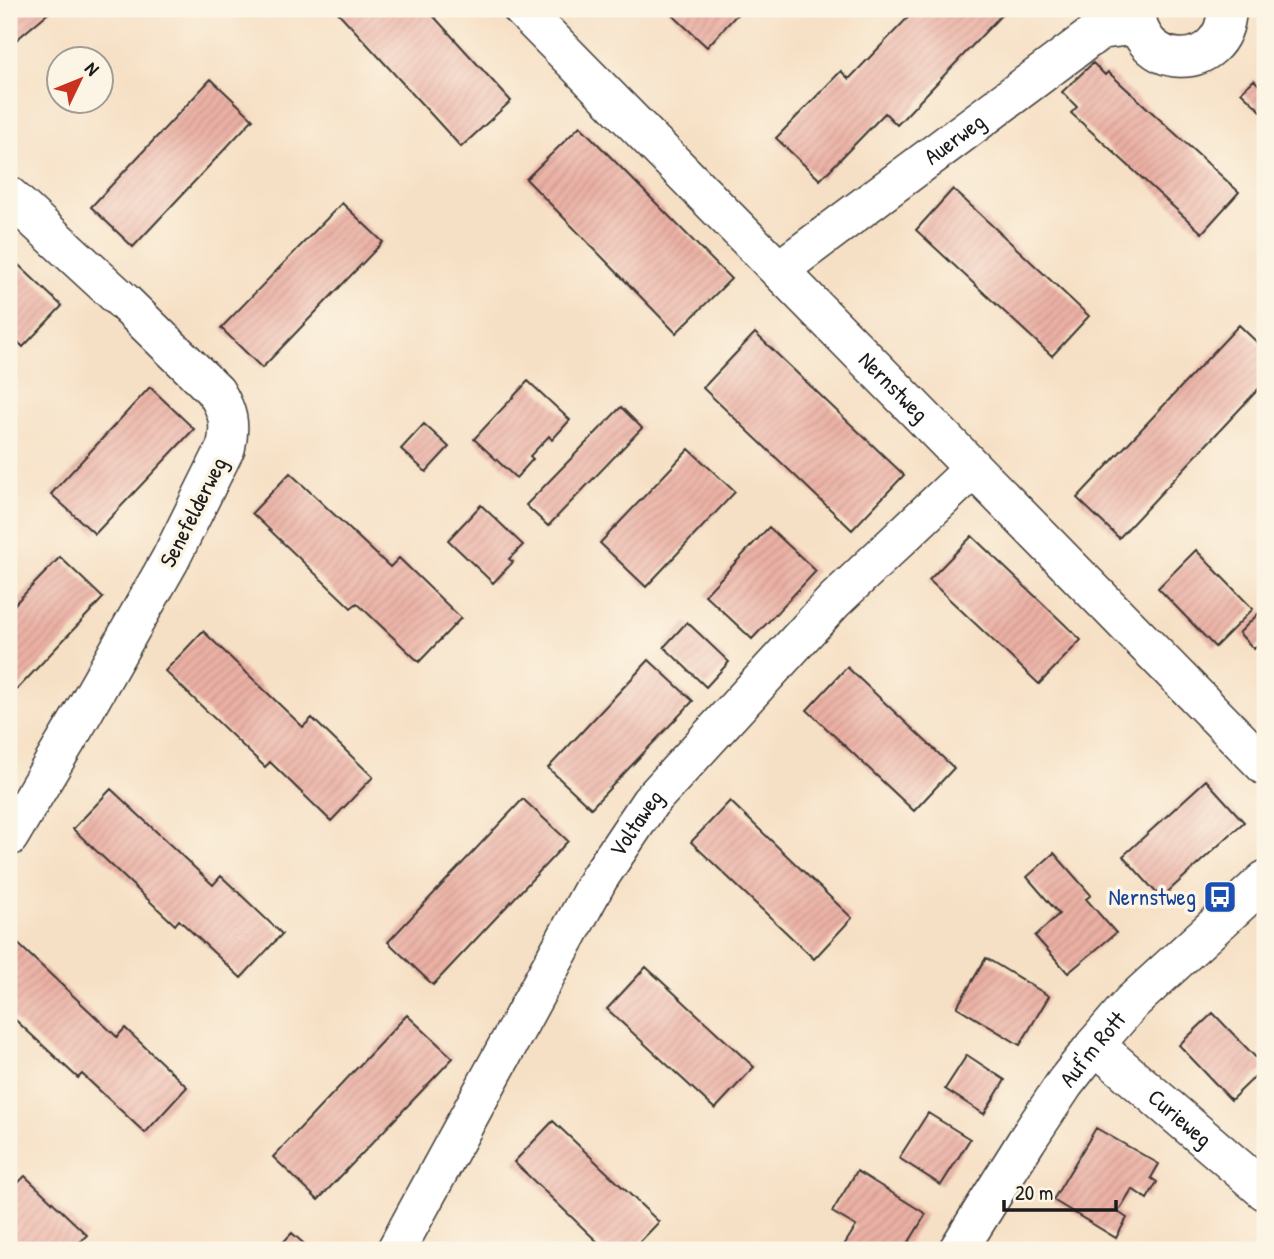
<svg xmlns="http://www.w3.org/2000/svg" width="1274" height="1259" font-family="'Patrick Hand',sans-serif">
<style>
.building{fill:url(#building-hatch)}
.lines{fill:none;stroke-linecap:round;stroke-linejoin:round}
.minor-casing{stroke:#3d3935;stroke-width:41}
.minor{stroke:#fff;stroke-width:38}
.labels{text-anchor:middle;stroke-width:7;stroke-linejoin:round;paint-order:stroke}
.street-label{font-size:23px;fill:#1c1c1c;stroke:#fcf5e5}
.transit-label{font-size:23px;fill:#164399;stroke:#fcf5e5;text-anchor:end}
</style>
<defs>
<pattern id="building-hatch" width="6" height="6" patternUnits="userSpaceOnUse" patternTransform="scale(1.75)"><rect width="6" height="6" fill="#ebb0a4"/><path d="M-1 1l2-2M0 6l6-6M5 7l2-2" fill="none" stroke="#c9978d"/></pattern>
</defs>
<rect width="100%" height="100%" fill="#fcf5e5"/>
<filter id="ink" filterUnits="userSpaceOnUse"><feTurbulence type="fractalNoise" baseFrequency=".0143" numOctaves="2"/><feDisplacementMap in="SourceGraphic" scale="14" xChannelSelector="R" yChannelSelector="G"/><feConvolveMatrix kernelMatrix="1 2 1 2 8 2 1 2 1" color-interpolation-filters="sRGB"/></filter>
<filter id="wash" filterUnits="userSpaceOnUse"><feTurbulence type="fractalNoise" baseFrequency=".00686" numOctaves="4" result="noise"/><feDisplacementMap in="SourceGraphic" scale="28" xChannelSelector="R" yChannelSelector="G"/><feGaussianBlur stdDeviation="1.57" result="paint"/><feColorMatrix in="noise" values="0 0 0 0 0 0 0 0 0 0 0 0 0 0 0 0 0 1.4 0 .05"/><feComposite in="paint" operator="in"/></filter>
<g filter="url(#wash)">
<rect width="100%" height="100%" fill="#f6e0c5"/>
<g id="blocks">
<path class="building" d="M 9,9 L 53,9 L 9,46 Z
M 335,9 L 427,9 L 511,101 L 461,147 Z
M 666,9 L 742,9 L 707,47 Z
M 916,9 L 1007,9 L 897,125 L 885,113 L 820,180 L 776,138 L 841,71 L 849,79 Z
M 1093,63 L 1105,75 L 1108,72 L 1239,192 L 1202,233 L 1071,113 L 1077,107 L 1062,92 Z
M 211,79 L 253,119 L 133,247 L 91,207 Z
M 1254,80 L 1265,91 L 1265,115 L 1241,92 Z
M 580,126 L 731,279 L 676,333 L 526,179 Z
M 953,189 L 1089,316 L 1052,356 L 916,230 Z
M 342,203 L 383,242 L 262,368 L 221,328 Z
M 9,256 L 62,306 L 23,347 L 9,333 Z
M 1239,325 L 1265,350 L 1265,382 L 1119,538 L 1077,498 Z
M 755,333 L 904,475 L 852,530 L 703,388 Z
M 528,381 L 570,420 L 552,440 L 549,436 L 530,456 L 533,459 L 516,478 L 474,439 Z
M 150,387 L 194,429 L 95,534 L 51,494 Z
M 621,407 L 642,428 L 548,526 L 526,505 Z
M 424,424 L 449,447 L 426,472 L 401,449 Z
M 689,449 L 735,492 L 646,587 L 600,543 Z
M 290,473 L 390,567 L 399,558 L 461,618 L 419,662 L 357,603 L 351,608 L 252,513 Z
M 481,505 L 523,545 L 509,559 L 513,562 L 493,583 L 448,540 Z
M 769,527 L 816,571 L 752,639 L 705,595 Z
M 972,536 L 1081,640 L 1039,684 L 929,580 Z
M 1196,550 L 1253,609 L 1215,647 L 1158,588 Z
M 60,557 L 103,598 L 9,698 L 9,610 Z
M 1262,610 L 1265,614 L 1265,638 L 1254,649 L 1239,633 Z
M 687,622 L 729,662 L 706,687 L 664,647 Z
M 203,631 L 303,727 L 312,718 L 373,777 L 331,821 L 270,762 L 265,767 L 165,671 Z
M 649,660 L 693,701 L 591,808 L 548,768 Z
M 847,667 L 954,768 L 914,811 L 807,710 Z
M 1206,780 L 1244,822 L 1161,898 L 1123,856 Z
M 111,789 L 213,885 L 221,876 L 282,934 L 241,978 L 179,920 L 175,925 L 73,829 Z
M 523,799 L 568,841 L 433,985 L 388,942 Z
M 730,801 L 852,918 L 814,959 L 691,842 Z
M 1054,853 L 1091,895 L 1086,899 L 1116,933 L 1068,973 L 1035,936 L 1059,914 L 1027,877 Z
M 14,940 L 117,1037 L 125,1028 L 187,1087 L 145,1133 L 82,1074 L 78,1078 L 9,1014 L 9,945 Z
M 986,958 L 1049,996 L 1020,1045 L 957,1007 Z
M 646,967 L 754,1067 L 715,1109 L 607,1009 Z
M 1213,1013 L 1265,1067 L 1231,1100 L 1179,1045 Z
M 407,1015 L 453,1058 L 318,1200 L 273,1157 Z
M 967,1055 L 1005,1080 L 984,1114 L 945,1089 Z
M 928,1113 L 970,1139 L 941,1185 L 899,1158 Z
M 553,1121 L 659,1222 L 632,1250 L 606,1250 L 514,1162 Z
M 1096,1128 L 1159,1164 L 1151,1178 L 1157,1182 L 1147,1199 L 1132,1189 L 1118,1212 L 1127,1218 L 1116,1238 L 1053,1200 Z
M 857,1171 L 926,1214 L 904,1250 L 841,1250 L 856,1226 L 832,1212 Z
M 25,1176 L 87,1235 L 72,1250 L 13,1250 L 9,1246 L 9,1180 L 15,1186 Z
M 292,1233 L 311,1250 L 276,1250 Z"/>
</g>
</g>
<g filter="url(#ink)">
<use href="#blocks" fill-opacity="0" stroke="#3d3935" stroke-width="2"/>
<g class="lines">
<defs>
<g id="minor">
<path id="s1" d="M 522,9 C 769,262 1019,512 1265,766"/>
<path d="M 1137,9 C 1134,70 1224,78 1227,9"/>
<path d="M 9,196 L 123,301 L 216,392 C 228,412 231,424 226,447 L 170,560 L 79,720 L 9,837"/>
<path id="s2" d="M 779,270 L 1100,30 L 1138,25"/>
<path id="s3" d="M 1095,1045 L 1265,1191"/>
<path id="s4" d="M 396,1250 L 599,878 L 650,802 L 834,601 L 973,469"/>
<path id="s5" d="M 958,1250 L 1027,1140 L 1065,1083 L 1095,1045 L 1132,1002 L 1265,880"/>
</g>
</defs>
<use href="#minor" class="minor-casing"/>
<use href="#minor" class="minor"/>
</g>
</g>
<defs>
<symbol id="bus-square" viewBox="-11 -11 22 22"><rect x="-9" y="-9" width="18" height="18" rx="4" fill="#1a4fb4" stroke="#fcf5e5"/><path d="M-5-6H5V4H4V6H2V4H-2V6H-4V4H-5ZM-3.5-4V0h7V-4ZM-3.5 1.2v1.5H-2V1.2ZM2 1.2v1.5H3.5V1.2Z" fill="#fff"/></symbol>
</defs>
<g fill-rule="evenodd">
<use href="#bus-square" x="1201" y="878" width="38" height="38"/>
</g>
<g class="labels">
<g class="street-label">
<text dy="8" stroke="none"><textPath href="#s2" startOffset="219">Auerweg</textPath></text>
<text dy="8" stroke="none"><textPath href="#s1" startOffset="530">Nernstweg</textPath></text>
<text transform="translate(193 512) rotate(-63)" y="8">Senefelderweg</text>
<text dy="8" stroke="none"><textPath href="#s4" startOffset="490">Voltaweg</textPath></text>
<text dy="8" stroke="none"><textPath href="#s5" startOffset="242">Auf'm Rott</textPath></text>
<text dy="8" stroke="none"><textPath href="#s3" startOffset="112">Curieweg</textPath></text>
</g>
<g class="transit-label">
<text x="1196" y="905">Nernstweg</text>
</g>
</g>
<rect width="1274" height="1259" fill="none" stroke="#fcf5e5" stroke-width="35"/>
<g transform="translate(80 80) rotate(47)"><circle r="33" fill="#fcf5e5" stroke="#a29e95" stroke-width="2"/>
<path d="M0-5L12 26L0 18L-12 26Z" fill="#c8321e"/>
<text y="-10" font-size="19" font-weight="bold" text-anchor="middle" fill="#1c1c1c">N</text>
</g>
<path d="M1004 1200v10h112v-10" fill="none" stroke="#1c1c1c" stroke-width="3.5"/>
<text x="1015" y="1200" font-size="21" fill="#1c1c1c" stroke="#fcf5e5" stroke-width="5" paint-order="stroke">20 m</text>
</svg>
